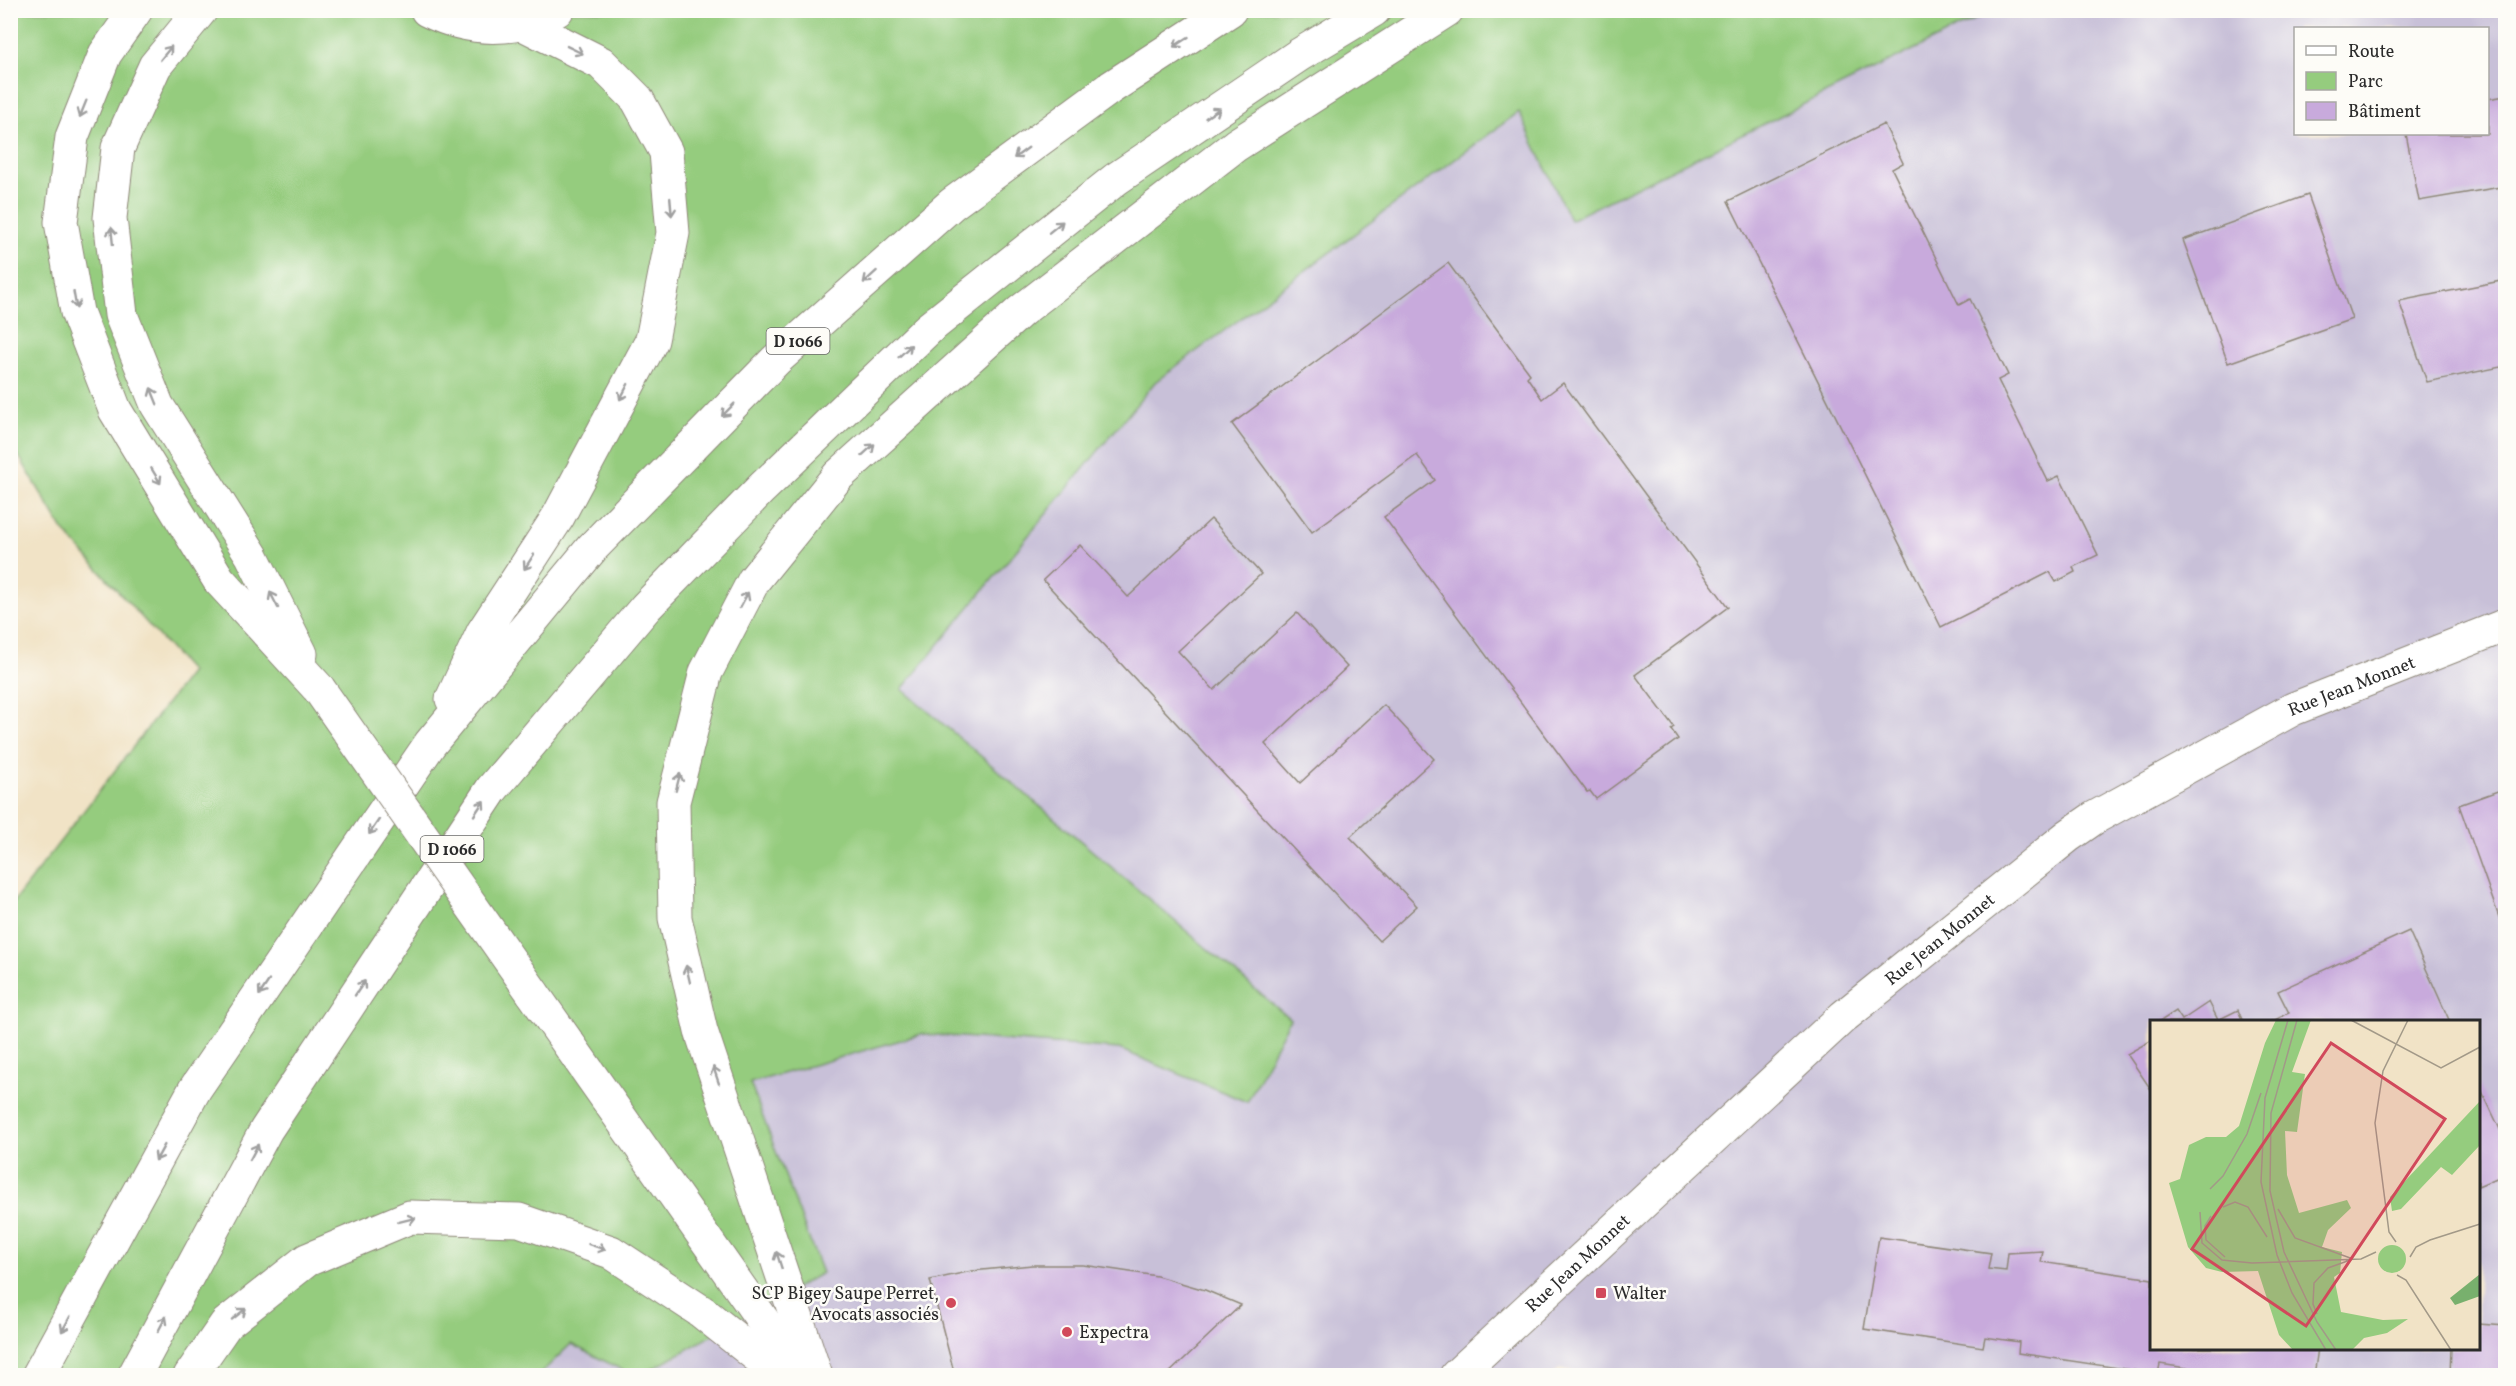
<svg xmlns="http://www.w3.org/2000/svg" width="2516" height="1386" font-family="Vollkorn,serif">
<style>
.industrial{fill:#c8c0d8;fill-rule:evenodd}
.green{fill:#95cc7e;stroke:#607c54;stroke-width:1.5}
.building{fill:#c8aadc}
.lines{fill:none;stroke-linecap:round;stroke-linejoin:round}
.minor-casing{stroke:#8e8778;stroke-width:35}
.highway-casing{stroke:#8e8778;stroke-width:35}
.minor{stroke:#fff;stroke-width:33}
.highway{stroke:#fff;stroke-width:33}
.minor-bridge-casing{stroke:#8e8778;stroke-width:35;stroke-linecap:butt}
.minor-bridge{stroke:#fff;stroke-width:33}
.oneway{stroke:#a0a0a0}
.poi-dot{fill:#d1495b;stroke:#fdfcf7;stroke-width:2}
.labels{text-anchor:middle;stroke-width:5;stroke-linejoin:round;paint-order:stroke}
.shield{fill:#fdfcf7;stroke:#6a6a68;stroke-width:1.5}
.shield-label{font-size:16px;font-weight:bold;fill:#2b2b2b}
.street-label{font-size:18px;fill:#2b2b2b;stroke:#fdfcf7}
.poi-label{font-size:18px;fill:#2b2b2b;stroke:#fdfcf7;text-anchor:start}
.inset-road{fill:none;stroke:#a29988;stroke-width:1.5}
.view{fill:#d1495b;fill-opacity:0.15;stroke:#d1495b;stroke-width:3}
.inset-edge{fill:none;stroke:#2b2b2b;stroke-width:3}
</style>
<rect width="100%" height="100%" fill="#fdfcf7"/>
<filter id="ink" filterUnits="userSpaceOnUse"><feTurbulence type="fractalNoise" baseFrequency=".0167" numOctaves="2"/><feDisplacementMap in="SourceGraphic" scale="12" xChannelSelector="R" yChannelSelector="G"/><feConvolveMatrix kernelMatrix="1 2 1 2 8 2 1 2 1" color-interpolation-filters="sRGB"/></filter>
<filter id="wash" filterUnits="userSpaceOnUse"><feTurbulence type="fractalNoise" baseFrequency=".008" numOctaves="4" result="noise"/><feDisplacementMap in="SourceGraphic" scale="24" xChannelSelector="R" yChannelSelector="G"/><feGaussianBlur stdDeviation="1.35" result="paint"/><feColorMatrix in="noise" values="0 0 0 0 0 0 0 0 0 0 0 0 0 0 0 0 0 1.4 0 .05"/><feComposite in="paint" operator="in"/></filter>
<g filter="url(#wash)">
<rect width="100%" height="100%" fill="#f1e3c6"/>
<path class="industrial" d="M 1992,11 L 2505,11 L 2505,1375 L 1592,1376 L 1560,1368 L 1552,1376 L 642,1376 L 822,1273 L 749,1083 L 922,1034 L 1119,1049 L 1247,1101 L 1289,1019 L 902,689 L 1155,382 L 1519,112 L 1571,219 ZM 2296,28 L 2488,28 L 2488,134 L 2296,134 ZM 2152,1022 L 2478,1022 L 2478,1348 L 2152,1348 Z
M 571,1344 L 632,1375 L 539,1376 Z"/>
<path class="green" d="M 11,11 L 1992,11 L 1570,220 L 1519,112 L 1155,382 L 902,689 L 1290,1019 L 1247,1102 L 1119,1049 L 922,1034 L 750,1083 L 822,1273 L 642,1375 L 632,1375 L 571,1344 L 539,1375 L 11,1375 L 11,905 L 191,672 L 63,530 L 11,443 Z"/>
<g id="blocks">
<path class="building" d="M 2506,96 L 2506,186 L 2419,201 L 2406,134 L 2488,134 L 2488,99 Z
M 1884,124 L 1903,163 L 1892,169 L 1959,305 L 1970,299 L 2008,375 L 1998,380 L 2048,481 L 2059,476 L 2098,555 L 2073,567 L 2075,572 L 2056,582 L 2050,572 L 1941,627 L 1728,201 Z
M 2308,195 L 2352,319 L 2228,363 L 2183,240 Z
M 1448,263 L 1530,374 L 1527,377 L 1542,399 L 1563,383 L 1728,607 L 1635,675 L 1674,727 L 1671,729 L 1678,739 L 1596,799 L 1590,791 L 1587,792 L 1384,517 L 1435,480 L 1417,455 L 1312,532 L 1232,424 Z
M 2506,280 L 2506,366 L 2427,382 L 2399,301 Z
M 1211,519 L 1261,574 L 1178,651 L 1214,690 L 1297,613 L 1347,667 L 1265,744 L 1300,783 L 1384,705 L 1434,759 L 1350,837 L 1417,906 L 1379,941 L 1043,580 L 1080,545 L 1128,597 Z
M 2506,788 L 2506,934 L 2505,934 L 2459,805 Z
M 2409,931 L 2450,1022 L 2271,1022 L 2289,1013 L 2278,991 Z
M 2209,1002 L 2218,1020 L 2238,1010 L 2243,1022 L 2159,1022 L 2176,1011 L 2182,1020 Z
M 2152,1040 L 2152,1091 L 2127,1054 Z
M 2478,1083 L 2506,1142 L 2506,1174 L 2478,1186 Z
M 1879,1237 L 1991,1253 L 1988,1269 L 2006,1271 L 2008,1253 L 2043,1251 L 2041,1262 L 2152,1279 L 2152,1348 L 2318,1348 L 2314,1376 L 2192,1376 L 2193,1369 L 2160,1364 L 2158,1374 L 2018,1353 L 2019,1342 L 1985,1337 L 1983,1347 L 1864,1329 Z
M 1032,1265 L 1083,1265 L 1157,1276 L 1205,1290 L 1241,1305 L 1166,1376 L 955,1376 L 930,1280 L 972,1271 Z
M 2478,1324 L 2506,1326 L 2506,1376 L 2450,1376 L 2451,1348 L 2478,1348 Z"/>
</g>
</g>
<g filter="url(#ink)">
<use href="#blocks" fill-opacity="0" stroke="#8e8778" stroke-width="1.5"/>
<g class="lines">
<defs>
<g id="minor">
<path d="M 136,10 L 105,54 L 72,137 L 61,222 L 77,312 L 115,410 L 219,580 L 319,689"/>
<path d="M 201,10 L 155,66 L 118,148 L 110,218 L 121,315 L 157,405 L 252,556 L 301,654"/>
<path d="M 427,10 C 469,31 516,33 557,10"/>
<path d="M 532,992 L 802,1376"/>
<path id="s1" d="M 1456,1376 L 1843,1017 L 2068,836 L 2094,818 L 2293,709 L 2506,625"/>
</g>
<path id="highway" d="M 452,699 L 483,632 L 558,517 L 652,340 L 673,233 L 666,152 L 637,99 L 601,63 L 523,24
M 38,1376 L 195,1089 L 430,744 L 592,548 L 776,360 L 952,204 L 1110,88 L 1230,10
M 134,1376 L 266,1130 L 492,789 L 646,607 L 761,489 L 928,329 L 1116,179 L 1299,55 L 1374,10
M 190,1376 L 226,1324 L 307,1260 L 410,1217 L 519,1220 L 611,1252 L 702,1312 L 782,1376
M 816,1376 L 701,1031 L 675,918 L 673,802 L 706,672 L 754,580 L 838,476 L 1021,311 L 1236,145 L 1447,10"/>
</defs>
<use href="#minor" class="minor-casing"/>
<use href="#highway" class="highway-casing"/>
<use href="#minor" class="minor"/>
<use href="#highway" class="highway"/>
<defs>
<path id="minor-bridge" d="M 319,689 L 532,992"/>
</defs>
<use href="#minor-bridge" class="minor-bridge-casing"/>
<use href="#minor-bridge" class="minor-bridge"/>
</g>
<defs><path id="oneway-shaft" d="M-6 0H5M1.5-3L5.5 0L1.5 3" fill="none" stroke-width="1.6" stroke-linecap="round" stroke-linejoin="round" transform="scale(1.5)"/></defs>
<g class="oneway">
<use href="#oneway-shaft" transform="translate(1181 42) rotate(147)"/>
<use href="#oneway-shaft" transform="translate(575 50) rotate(26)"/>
<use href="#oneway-shaft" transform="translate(166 53) rotate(-51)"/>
<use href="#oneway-shaft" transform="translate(83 109) rotate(112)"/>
<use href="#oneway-shaft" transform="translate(1213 113) rotate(-34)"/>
<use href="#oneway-shaft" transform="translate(1021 153) rotate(144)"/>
<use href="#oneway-shaft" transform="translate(671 207) rotate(85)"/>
<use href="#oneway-shaft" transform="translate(1056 227) rotate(-39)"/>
<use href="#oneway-shaft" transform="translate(112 236) rotate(-96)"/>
<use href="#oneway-shaft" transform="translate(870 277) rotate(138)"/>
<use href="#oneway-shaft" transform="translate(75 300) rotate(80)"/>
<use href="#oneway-shaft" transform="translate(905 351) rotate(-44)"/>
<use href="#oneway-shaft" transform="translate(624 392) rotate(118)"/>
<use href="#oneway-shaft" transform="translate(154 396) rotate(-112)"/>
<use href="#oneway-shaft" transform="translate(728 410) rotate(135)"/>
<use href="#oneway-shaft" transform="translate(868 450) rotate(-42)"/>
<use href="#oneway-shaft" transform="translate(156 476) rotate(59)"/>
<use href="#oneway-shaft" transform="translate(529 562) rotate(123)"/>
<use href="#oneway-shaft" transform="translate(274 600) rotate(-117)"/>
<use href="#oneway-shaft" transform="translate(744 600) rotate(-62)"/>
<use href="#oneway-shaft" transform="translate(678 782) rotate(-76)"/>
<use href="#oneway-shaft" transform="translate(479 808) rotate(-56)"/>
<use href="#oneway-shaft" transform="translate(374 827) rotate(124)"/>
<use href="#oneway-shaft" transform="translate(688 974) rotate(-103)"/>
<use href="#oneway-shaft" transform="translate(264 988) rotate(124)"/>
<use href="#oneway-shaft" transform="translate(360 988) rotate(-56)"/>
<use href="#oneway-shaft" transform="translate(716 1075) rotate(-109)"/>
<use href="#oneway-shaft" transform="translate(254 1152) rotate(-62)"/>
<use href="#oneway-shaft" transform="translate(160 1153) rotate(119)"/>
<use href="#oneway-shaft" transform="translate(407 1220) rotate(-14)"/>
<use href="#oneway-shaft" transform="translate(597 1247) rotate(19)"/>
<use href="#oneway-shaft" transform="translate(779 1260) rotate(-108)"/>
<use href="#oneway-shaft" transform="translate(239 1314) rotate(-38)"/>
<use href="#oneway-shaft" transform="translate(66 1324) rotate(119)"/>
<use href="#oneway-shaft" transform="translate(162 1324) rotate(-62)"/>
</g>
</g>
<g class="poi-dot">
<rect x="1595" y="1287" width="12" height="12" rx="3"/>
<circle cx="951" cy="1303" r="6"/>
<circle cx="1067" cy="1332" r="6"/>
</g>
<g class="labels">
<g class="shield">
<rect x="766.5" y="328" width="63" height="26" rx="4.5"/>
<rect x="420.5" y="836" width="63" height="26" rx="4.5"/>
</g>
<g class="shield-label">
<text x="798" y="347">D 1066</text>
<text x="452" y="855">D 1066</text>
</g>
<g class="street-label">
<text dy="6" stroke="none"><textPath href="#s1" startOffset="1138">Rue Jean Monnet</textPath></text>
<text dy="6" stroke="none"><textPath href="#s1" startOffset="652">Rue Jean Monnet</textPath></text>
<text dy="6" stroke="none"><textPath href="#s1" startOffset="166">Rue Jean Monnet</textPath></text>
</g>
<g class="poi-label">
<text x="939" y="1299" text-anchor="end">SCP Bigey Saupe Perret,<tspan x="939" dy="21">Avocats associés</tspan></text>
<text x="1613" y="1299">Walter</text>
<text x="1079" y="1338">Expectra</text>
</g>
</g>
<g transform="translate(2150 1020)">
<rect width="330" height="330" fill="#f1e3c6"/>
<path d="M 126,0 L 161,0 L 142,52 L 155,54 L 147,112 L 135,111 L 137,155 L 149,193 L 197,180 L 201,188 L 178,210 L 172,227 L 192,232 L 190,253 L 184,257 L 191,292 L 233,300 L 258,299 L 237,313 L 214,318 L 202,330 L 143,330 L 129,315 L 108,251 L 72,252 L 56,248 L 38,227 L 19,163 L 30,159 L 39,125 L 56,117 L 76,117 L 89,106 L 115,23 ZM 330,81 L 330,125 L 302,155 L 291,147 L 251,189 L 242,191 L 240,177 ZM228 239a14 14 0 1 1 28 0a14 14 0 1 1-28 0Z" fill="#95cc7e"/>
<path d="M 330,254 L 330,276 L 305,285 L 300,278 Z" fill="#78b06d"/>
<path class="inset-road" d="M 138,0 L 115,78 L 111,162 L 127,235 L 142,273 L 176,330M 147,0 L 121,93 L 120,171 L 134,232 L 167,302 L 186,330M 201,0 L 291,48 L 330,27M 60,169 L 73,156 L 97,114 L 111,73M 73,187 L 85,182 L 98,187 L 117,217M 128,189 L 145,218 L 203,239M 50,192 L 52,223 L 72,240 L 102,243 L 211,239 L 226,232M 61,196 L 55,206 L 56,220 L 75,237M 246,222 L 239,212 L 225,103 L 233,51 L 258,0M 260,237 L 266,227 L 280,220 L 330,204M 247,255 L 256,260 L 301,330M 167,294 L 163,284 L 164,263 L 178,248 L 203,239"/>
<path class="view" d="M 181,23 L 295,99 L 156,306 L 42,229 Z"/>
<rect width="330" height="330" class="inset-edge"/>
</g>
<rect width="2516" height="1386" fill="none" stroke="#fdfcf7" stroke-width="36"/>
<rect x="2294" y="27" width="195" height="108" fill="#fdfcf7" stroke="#a9a8a5" stroke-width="1.5"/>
<rect x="2306" y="46" width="30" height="9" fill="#ffffff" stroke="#a9a8a5" stroke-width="1.5"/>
<text x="2348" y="57" font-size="18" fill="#2b2b2b">Route</text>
<rect x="2306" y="72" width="30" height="18" fill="#95cc7e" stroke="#a9a8a5" stroke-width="1.5"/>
<text x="2348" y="87" font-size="18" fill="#2b2b2b">Parc</text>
<rect x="2306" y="102" width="30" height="18" fill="#c8aadc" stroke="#a9a8a5" stroke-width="1.5"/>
<text x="2348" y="117" font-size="18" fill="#2b2b2b">Bâtiment</text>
</svg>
